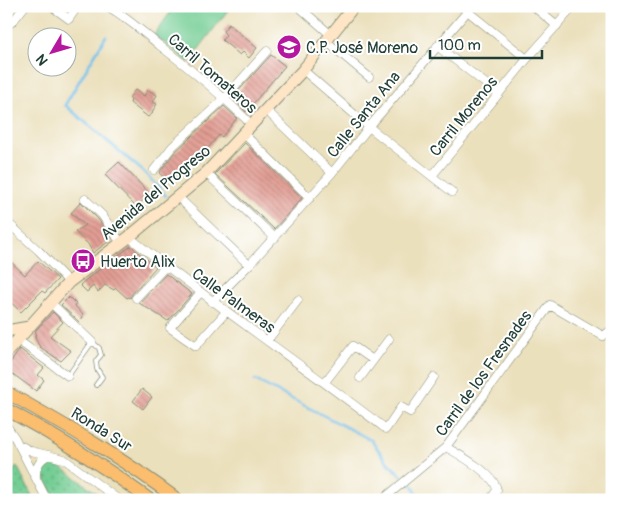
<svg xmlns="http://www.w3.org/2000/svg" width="618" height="506" font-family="Pangolin,sans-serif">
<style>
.green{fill:url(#green-dots);stroke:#4a8664}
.pitch{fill:#75ce94;stroke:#4a8664}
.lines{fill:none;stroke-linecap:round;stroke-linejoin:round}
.stream{stroke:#71c0ec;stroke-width:2.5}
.building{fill:url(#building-back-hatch)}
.service-casing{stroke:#858e78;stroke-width:5.5}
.minor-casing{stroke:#858e78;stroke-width:9}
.secondary-casing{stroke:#858e78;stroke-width:13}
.primary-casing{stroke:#858e78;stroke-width:14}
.service{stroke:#fff;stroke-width:4}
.minor{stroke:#fff;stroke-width:8}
.secondary{stroke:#fde5c5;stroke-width:11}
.primary{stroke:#fbbd6e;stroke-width:12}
.labels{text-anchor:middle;stroke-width:4;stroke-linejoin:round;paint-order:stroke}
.poi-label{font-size:16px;fill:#1f3d34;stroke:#fff;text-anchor:start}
.street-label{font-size:16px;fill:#1f3d34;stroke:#fff}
</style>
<defs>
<pattern id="green-dots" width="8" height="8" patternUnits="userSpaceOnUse" patternTransform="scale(1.25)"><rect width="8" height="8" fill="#75ce94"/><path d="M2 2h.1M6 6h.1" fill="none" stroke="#5fa87a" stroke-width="1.8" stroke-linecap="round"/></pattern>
<pattern id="building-back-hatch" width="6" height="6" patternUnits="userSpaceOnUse" patternTransform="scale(1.25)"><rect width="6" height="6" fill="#e39e94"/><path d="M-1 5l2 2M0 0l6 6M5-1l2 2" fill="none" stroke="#b7827a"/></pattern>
</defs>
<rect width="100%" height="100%" fill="#fff"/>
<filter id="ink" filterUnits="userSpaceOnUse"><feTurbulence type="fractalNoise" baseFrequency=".02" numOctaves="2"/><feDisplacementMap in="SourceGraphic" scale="10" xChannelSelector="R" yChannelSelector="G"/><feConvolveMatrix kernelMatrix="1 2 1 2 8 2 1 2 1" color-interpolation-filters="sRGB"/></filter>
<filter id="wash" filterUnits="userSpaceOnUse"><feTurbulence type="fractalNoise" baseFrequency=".0096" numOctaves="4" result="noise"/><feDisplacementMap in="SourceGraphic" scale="20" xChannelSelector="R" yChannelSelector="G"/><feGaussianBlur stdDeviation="1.12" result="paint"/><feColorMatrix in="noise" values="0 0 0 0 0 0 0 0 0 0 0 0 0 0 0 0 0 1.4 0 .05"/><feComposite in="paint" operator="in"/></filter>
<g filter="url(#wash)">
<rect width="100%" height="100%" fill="#ebe0bc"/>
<path class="green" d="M 50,461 L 53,461 L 106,500 L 56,500 L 41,471 L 45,463 Z
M 17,466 L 34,500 L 6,500 L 6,482 Z"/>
<path class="pitch" d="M 175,6 L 223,6 L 228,10 L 189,62 L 154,35 Z"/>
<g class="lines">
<path class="stream" d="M 106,36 L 65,105 L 145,173 L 166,196
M 255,380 L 371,440 L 389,464 L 402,476
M 412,484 L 420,500"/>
</g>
<g id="blocks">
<path class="building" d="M 229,24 L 257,48 L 249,58 L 243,52 L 240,55 L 222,40 L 226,35 L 223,31 Z
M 271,55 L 285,66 L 246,112 L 232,98 Z
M 135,90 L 144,96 L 148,90 L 157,95 L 153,102 L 157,104 L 152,112 L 153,113 L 148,117 L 130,103 L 131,100 L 129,98 Z
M 224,106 L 237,118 L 222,137 L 219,135 L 197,161 L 194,158 L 173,184 L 160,174 L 161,170 L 175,152 Z
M 245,143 L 302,198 L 274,229 L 215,174 Z
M 119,162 L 150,194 L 136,207 L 105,175 Z
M 81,202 L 98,219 L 112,239 L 93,253 L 88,244 L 75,232 L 85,225 L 71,213 Z
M 131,246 L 156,267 L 132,294 L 130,298 L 129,297 L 127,298 L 116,288 L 114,290 L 105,285 L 98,292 L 93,286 L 87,292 L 80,285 L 88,278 Z
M 10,261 L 25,275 L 38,261 L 58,279 L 45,293 L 42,291 L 21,312 L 6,298 L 6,264 Z
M 166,274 L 192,294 L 168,321 L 139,303 Z
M 69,297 L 76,304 L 75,306 L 84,316 L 79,322 L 61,305 Z
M 53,312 L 63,322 L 50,336 L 71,351 L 61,361 L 40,347 L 35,338 L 36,330 Z
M 20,349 L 44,368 L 38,375 L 44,380 L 36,391 L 6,369 Z
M 142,389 L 152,397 L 143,409 L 133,401 Z"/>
</g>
</g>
<g filter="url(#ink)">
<use href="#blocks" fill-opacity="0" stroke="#858e78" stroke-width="1"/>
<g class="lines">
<defs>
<path id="service" d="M 91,341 L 99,348 L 101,355 L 96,361 L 97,369 L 102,377 L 96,385
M 68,376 L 92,342"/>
<path id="minor" d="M 51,6 L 69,19 L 78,6
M 107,6 C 126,17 142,31 159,45 C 192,70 223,96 252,125
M 298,6 L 331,35
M 461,6 L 527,59
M 533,6 L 557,26
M 6,27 L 14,20 L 25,6
M 326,41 L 369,77
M 437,46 L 499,94
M 303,70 L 369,127 L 452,192
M 266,110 L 332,173
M 244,134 L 310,198
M 154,170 L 172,147 L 225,98 L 267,51
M 206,173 L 275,238
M 432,176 L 527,59 L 574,6
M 179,198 L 249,265
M 85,199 L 102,215 L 121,243
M 6,221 L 39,251 L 69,282
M 129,237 C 213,304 301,364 386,429 L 401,407 L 410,412 L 434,377
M 200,293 L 170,328 L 196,346 L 226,312
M 136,298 L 166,266
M 50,302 L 92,342
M 212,302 L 249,265 L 332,173 L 369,127 L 472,6
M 19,341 L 68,376
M 267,341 L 298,300
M 360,378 L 389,339
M 325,382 L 353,346 L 373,360
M 6,425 L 15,438 L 47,500
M 18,444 L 31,451 L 64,459 L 119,500
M 446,447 C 460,455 495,474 497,490 L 490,500
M 36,478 C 35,467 39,460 49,455
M 382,500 L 446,447 L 550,305 L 603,336 L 610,331"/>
<path id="secondary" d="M 6,331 L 29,327
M 6,353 L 69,282 L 129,237 L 206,173 L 303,70 L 354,6"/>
<path id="primary" d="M 6,392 C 65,425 124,459 178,500
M 6,409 C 56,436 104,466 150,500"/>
</defs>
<use href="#service" class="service-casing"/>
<use href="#minor" class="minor-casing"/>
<use href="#secondary" class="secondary-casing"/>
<use href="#primary" class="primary-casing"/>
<use href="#service" class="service"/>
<use href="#minor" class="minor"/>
<use href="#secondary" class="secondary"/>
<use href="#primary" class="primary"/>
</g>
</g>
<defs>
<symbol id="school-disc" viewBox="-11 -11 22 22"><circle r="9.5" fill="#b5179e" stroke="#fff"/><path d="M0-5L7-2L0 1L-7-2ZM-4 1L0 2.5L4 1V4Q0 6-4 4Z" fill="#fff"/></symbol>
<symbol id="bus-disc" viewBox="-11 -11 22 22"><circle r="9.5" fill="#b5179e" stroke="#fff"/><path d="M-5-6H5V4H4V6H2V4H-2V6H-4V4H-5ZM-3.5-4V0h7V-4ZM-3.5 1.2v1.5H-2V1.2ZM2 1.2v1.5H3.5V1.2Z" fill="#fff"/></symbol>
</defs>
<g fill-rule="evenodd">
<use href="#school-disc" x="275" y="33" width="28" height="28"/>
<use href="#bus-disc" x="69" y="247" width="28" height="28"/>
</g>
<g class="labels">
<g class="poi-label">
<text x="306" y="53">C.P. José Moreno</text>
<text x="100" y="267">Huerto Alix</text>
</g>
<g class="street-label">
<text transform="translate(213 73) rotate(41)" y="6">Carril Tomateros</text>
<text transform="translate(363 114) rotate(-51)" y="6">Calle Santa Ana</text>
<text transform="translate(463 116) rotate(-51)" y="6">Carril Morenos</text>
<text transform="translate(155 192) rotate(-40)" y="6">Avenida del Progreso</text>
<text transform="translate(234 300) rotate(36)" y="6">Calle Palmeras</text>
<text transform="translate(483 373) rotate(-54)" y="6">Carril de los Fresnades</text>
<text transform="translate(102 429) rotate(32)" y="6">Ronda Sur</text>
</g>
</g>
<rect width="618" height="506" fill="none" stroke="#fff" stroke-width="25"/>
<g transform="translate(52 52) rotate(232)"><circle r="24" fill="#ffffff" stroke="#a5b1ae"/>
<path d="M0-4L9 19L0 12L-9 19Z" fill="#b5179e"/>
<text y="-8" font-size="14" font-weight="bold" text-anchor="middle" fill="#1f3d34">N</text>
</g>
<path d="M430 50v8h112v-8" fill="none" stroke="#1f3d34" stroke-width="2.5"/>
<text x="438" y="50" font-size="15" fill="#1f3d34" stroke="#ffffff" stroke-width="4" paint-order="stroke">100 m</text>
</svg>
